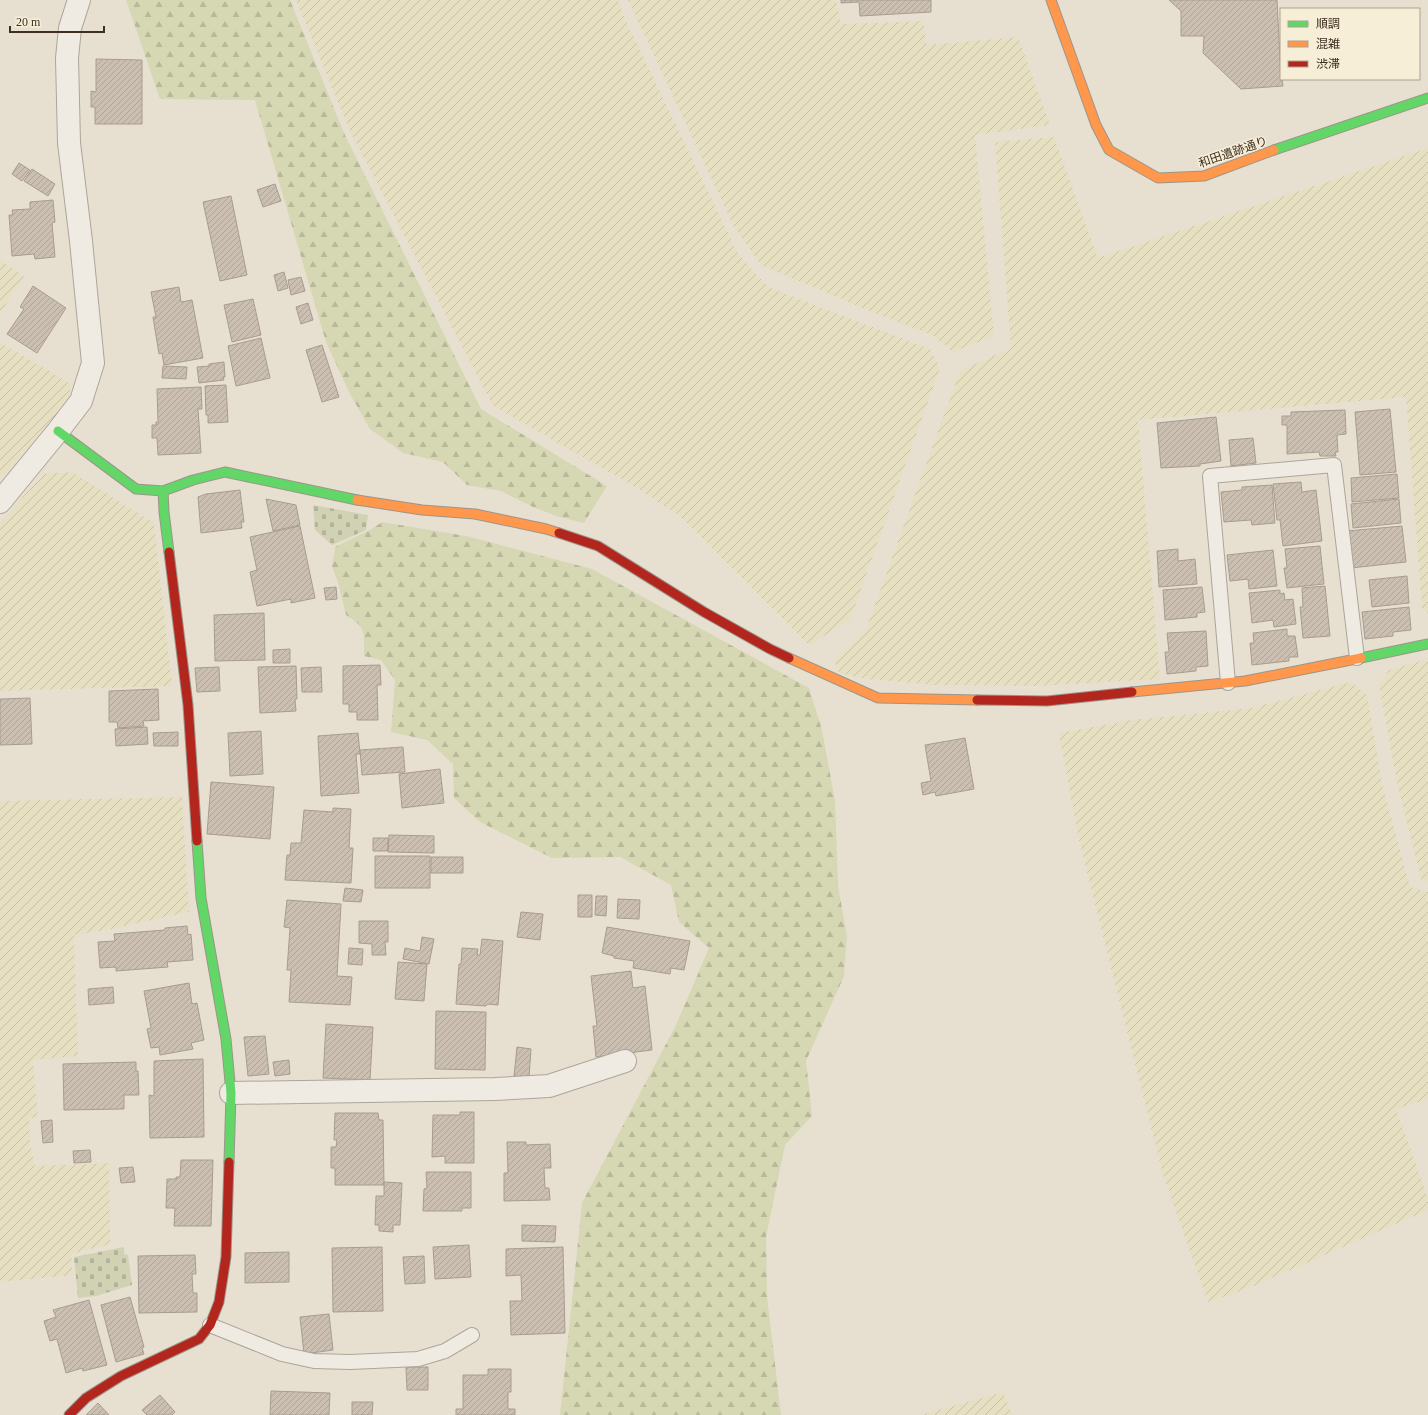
<svg xmlns="http://www.w3.org/2000/svg" width="1428" height="1415" font-family="'Times New Roman','Noto Sans JP',serif">
<style>
.farmland{fill:url(#farmland-furrows)}
.forest{fill:url(#forest-firs)}
.cemetery{fill:url(#cemetery-stones)}
.building{fill:url(#building-hatch);stroke:#a89c90}
.lines{fill:none;stroke-linecap:round;stroke-linejoin:round}
.lane-casing{stroke:#ada599;stroke-width:16}
.street-casing{stroke:#ada599;stroke-width:24}
.fast-casing{stroke:#9c958a;stroke-width:11}
.slow-casing{stroke:#9c958a;stroke-width:11}
.jam-casing{stroke:#9c958a;stroke-width:11}
.lane{stroke:#efebe3;stroke-width:14}
.street{stroke:#efebe3;stroke-width:22}
.fast{stroke:#63d668;stroke-width:9}
.slow{stroke:#ff974d;stroke-width:9}
.jam{stroke:#b3261e;stroke-width:9}
.labels{text-anchor:middle;stroke-width:3;stroke-linejoin:round;paint-order:stroke}
.street-label{font-size:12px;fill:#3d2e20;stroke:#f7eed8}
</style>
<defs>
<pattern id="farmland-furrows" width="10" height="10" patternUnits="userSpaceOnUse"><rect width="10" height="10" fill="#e6dfc2"/><path d="M-1 1l2-2M0 10L10 0M9 11l2-2" fill="none" stroke="#c6c0a6"/></pattern>
<pattern id="forest-firs" width="22" height="20" patternUnits="userSpaceOnUse"><rect width="22" height="20" fill="#d6d7b3"/><path d="M5 1l3.5 6h-7zM16 11l3.5 6h-7z" fill="#b9b99a"/></pattern>
<pattern id="cemetery-stones" width="16" height="16" patternUnits="userSpaceOnUse"><rect width="16" height="16" fill="#d1d1b3"/><path d="M2 7V4a2 2 0 0 1 4 0v3zM10 15v-3a2 2 0 0 1 4 0v3z" fill="#b4b49a"/></pattern>
<pattern id="building-hatch" width="6" height="6" patternUnits="userSpaceOnUse"><rect width="6" height="6" fill="#cbbfb2"/><path d="M-1 1l2-2M0 6l6-6M5 7l2-2" fill="none" stroke="#afa499"/></pattern>
</defs>
<rect width="100%" height="100%" fill="#e7e0d1"/>
<path class="farmland" d="M 296,0 L 618,0 L 624,17 L 738,254 L 768,287 L 930,349 L 940,368 L 850,620 L 809,645 L 679,515 L 625,481 L 493,406 L 350,131 Z
M 628,0 L 836,0 L 841,24 L 923,21 L 927,45 L 1018,37 L 1050,125 L 975,135 L 994,336 L 953,352 L 932,335 L 877,314 L 761,265 L 734,227 Z
M 1054,137 L 1098,258 L 1428,148 L 1428,613 L 1422,608 L 1406,397 L 1138,420 L 1160,679 L 1037,686 L 935,685 L 865,679 L 839,673 L 834,661 L 865,632 L 960,371 L 1011,348 L 995,142 Z
M 0,260 L 24,276 L 0,314 Z
M 0,342 L 71,384 L 68,401 L 3,476 L 0,474 Z
M 72,472 L 154,523 L 172,686 L 0,691 L 0,522 L 44,474 Z
M 1428,659 L 1428,881 L 1422,882 L 1397,783 L 1379,685 L 1389,670 Z
M 1351,682 L 1367,695 L 1382,784 L 1410,887 L 1425,891 L 1428,890 L 1428,1099 L 1396,1109 L 1428,1198 L 1428,1210 L 1249,1288 L 1208,1302 L 1163,1175 L 1078,836 L 1059,733 L 1132,720 L 1251,708 Z
M 182,797 L 189,912 L 106,930 L 74,935 L 78,1056 L 33,1060 L 38,1117 L 29,1118 L 30,1143 L 35,1166 L 109,1163 L 110,1244 L 71,1254 L 73,1275 L 0,1282 L 0,801 Z
M 1003,1392 L 1012,1415 L 920,1415 Z"/>
<path class="forest" d="M 126,0 L 290,0 L 344,133 L 481,409 L 607,486 L 584,523 L 559,517 L 533,507 L 501,491 L 467,485 L 443,462 L 403,453 L 370,429 L 350,394 L 326,342 L 255,100 L 160,99 Z
M 382,522 L 466,536 L 592,569 L 809,688 L 822,730 L 835,801 L 838,886 L 847,936 L 844,976 L 806,1061 L 812,1116 L 785,1145 L 766,1237 L 767,1296 L 781,1415 L 560,1415 L 582,1203 L 676,1025 L 709,948 L 679,922 L 671,885 L 620,857 L 552,858 L 480,822 L 454,798 L 453,764 L 427,740 L 391,732 L 395,680 L 381,660 L 364,656 C 364,632 367,628 346,615 L 338,582 L 332,567 L 335,547 L 370,530 Z"/>
<path class="cemetery" d="M 313,505 L 368,515 L 366,530 L 332,545 L 315,530 Z
M 124,1247 L 124,1254 L 128,1255 L 132,1285 L 96,1296 L 78,1298 L 74,1257 Z"/>
<path class="building" d="M 841,0 L 931,0 L 931,12 L 860,16 L 859,2 L 841,3 Z
M 1169,0 L 1277,0 L 1281,79 L 1282,79 L 1283,86 L 1241,89 L 1203,53 L 1204,36 L 1181,36 L 1181,11 Z
M 96,59 L 142,60 L 142,124 L 95,124 L 95,107 L 91,107 L 91,91 L 96,92 Z
M 19,163 L 30,170 L 22,181 L 12,174 Z
M 32,169 L 55,184 L 48,196 L 24,181 Z
M 275,184 L 281,201 L 263,207 L 257,190 Z
M 231,196 L 247,275 L 220,281 L 203,202 Z
M 53,200 L 55,222 L 52,223 L 55,257 L 35,259 L 34,254 L 12,256 L 9,215 L 13,215 L 12,210 L 30,209 L 30,202 Z
M 284,272 L 288,288 L 278,291 L 274,275 Z
M 301,277 L 305,291 L 291,295 L 288,280 Z
M 33,286 L 66,308 L 37,353 L 7,334 L 24,309 L 20,307 Z
M 179,287 L 181,302 L 192,300 L 203,358 L 164,365 L 162,353 L 159,354 L 153,317 L 156,317 L 151,292 Z
M 253,299 L 261,335 L 232,342 L 224,305 Z
M 308,303 L 313,320 L 301,324 L 296,307 Z
M 261,338 L 270,378 L 236,386 L 228,346 Z
M 322,345 L 339,397 L 322,402 L 306,350 Z
M 224,362 L 225,377 L 223,377 L 224,380 L 199,383 L 197,367 L 209,366 L 209,364 Z
M 163,366 L 187,367 L 186,379 L 162,378 Z
M 226,385 L 228,422 L 208,423 L 208,415 L 206,415 L 205,386 Z
M 201,387 L 202,409 L 198,409 L 201,453 L 158,455 L 157,438 L 152,438 L 152,425 L 156,425 L 156,422 L 158,422 L 157,389 Z
M 1390,409 L 1396,472 L 1360,475 L 1355,412 Z
M 1345,410 L 1346,434 L 1337,435 L 1338,452 L 1335,452 L 1336,456 L 1320,456 L 1319,452 L 1287,454 L 1287,425 L 1282,425 L 1282,416 L 1291,416 L 1291,412 Z
M 1216,417 L 1221,461 L 1200,464 L 1200,466 L 1161,468 L 1157,423 Z
M 1253,438 L 1256,463 L 1231,466 L 1229,440 Z
M 1397,474 L 1399,498 L 1352,502 L 1351,478 Z
M 1301,482 L 1302,492 L 1316,490 L 1322,541 L 1283,546 L 1280,520 L 1277,520 L 1273,484 Z
M 1272,485 L 1275,523 L 1252,525 L 1251,520 L 1224,522 L 1221,492 L 1242,490 L 1242,487 Z
M 240,490 L 244,522 L 241,522 L 242,528 L 201,533 L 198,497 L 206,494 Z
M 266,499 L 296,505 L 300,525 L 273,531 Z
M 1399,499 L 1401,523 L 1353,528 L 1351,504 Z
M 300,526 L 315,598 L 291,603 L 291,599 L 257,606 L 250,572 L 257,570 L 250,537 Z
M 1402,526 L 1406,562 L 1351,568 L 1347,531 Z
M 1320,546 L 1324,584 L 1287,588 L 1284,568 L 1287,568 L 1285,549 Z
M 1178,549 L 1178,561 L 1195,559 L 1197,584 L 1159,587 L 1157,551 Z
M 1273,550 L 1277,586 L 1249,589 L 1248,579 L 1230,581 L 1227,555 Z
M 1407,576 L 1409,603 L 1372,607 L 1369,580 Z
M 1325,586 L 1330,636 L 1303,638 L 1300,607 L 1303,607 L 1302,588 Z
M 336,587 L 337,599 L 326,600 L 324,588 Z
M 1202,587 L 1205,612 L 1197,613 L 1197,617 L 1165,620 L 1163,590 Z
M 1280,590 L 1280,594 L 1284,593 L 1285,600 L 1293,599 L 1296,624 L 1274,627 L 1273,620 L 1252,623 L 1249,593 Z
M 1409,607 L 1411,630 L 1393,632 L 1393,636 L 1365,639 L 1362,612 Z
M 264,613 L 265,660 L 215,661 L 214,615 Z
M 1287,629 L 1287,636 L 1295,636 L 1298,657 L 1289,657 L 1289,661 L 1252,665 L 1250,643 L 1254,643 L 1253,633 Z
M 1206,631 L 1208,666 L 1196,667 L 1196,671 L 1167,674 L 1165,652 L 1169,652 L 1167,633 Z
M 290,649 L 290,663 L 273,663 L 273,650 Z
M 380,665 L 381,685 L 377,685 L 378,720 L 357,720 L 357,712 L 349,712 L 349,704 L 343,704 L 343,666 Z
M 296,666 L 297,699 L 295,699 L 296,711 L 260,713 L 258,667 Z
M 219,667 L 220,691 L 197,692 L 195,668 Z
M 321,667 L 322,692 L 302,692 L 301,668 Z
M 158,689 L 159,720 L 143,721 L 144,726 L 118,728 L 117,722 L 109,722 L 109,691 Z
M 30,698 L 32,744 L 0,745 L 0,699 Z
M 147,727 L 148,744 L 116,746 L 115,729 Z
M 261,731 L 263,774 L 230,776 L 228,733 Z
M 178,732 L 178,746 L 154,746 L 153,733 Z
M 358,733 L 360,754 L 356,754 L 359,793 L 321,796 L 318,736 Z
M 965,738 L 974,789 L 936,796 L 935,792 L 923,795 L 921,783 L 931,781 L 925,745 Z
M 403,747 L 405,772 L 362,775 L 360,750 Z
M 440,769 L 444,803 L 402,808 L 399,774 Z
M 211,782 L 274,787 L 270,839 L 207,834 Z
M 333,808 L 351,809 L 349,848 L 353,848 L 351,883 L 285,880 L 287,855 L 290,855 L 291,843 L 301,843 L 304,810 L 333,812 Z
M 389,835 L 434,836 L 434,853 L 388,852 Z
M 373,838 L 388,838 L 388,851 L 373,851 Z
M 375,856 L 430,856 L 430,888 L 375,888 Z
M 431,857 L 463,857 L 463,873 L 431,873 Z
M 345,888 L 363,890 L 361,902 L 343,901 Z
M 578,895 L 592,895 L 592,917 L 578,917 Z
M 596,896 L 607,896 L 606,916 L 595,915 Z
M 618,899 L 640,900 L 639,919 L 617,918 Z
M 287,900 L 341,904 L 337,976 L 352,977 L 350,1005 L 289,1002 L 291,970 L 287,970 L 290,928 L 284,927 Z
M 521,912 L 543,914 L 540,940 L 517,937 Z
M 359,921 L 388,921 L 388,942 L 385,942 L 386,955 L 372,955 L 372,944 L 359,943 Z
M 187,926 L 188,935 L 191,934 L 193,960 L 167,962 L 168,967 L 116,971 L 116,967 L 100,968 L 98,942 L 115,941 L 114,934 L 165,930 L 165,928 Z
M 607,927 L 690,941 L 684,970 L 671,968 L 670,974 L 633,968 L 634,961 L 614,958 L 614,956 L 602,953 Z
M 422,937 L 434,939 L 429,964 L 403,959 L 405,948 L 420,951 Z
M 482,939 L 503,941 L 498,1005 L 487,1004 L 486,1006 L 456,1004 L 459,964 L 461,964 L 462,948 L 478,949 L 477,955 L 480,955 Z
M 349,948 L 363,949 L 362,965 L 348,964 Z
M 398,962 L 427,964 L 424,1001 L 395,999 Z
M 631,971 L 633,988 L 645,986 L 652,1050 L 596,1057 L 593,1026 L 597,1026 L 591,976 Z
M 189,983 L 192,1004 L 197,1003 L 204,1040 L 191,1043 L 193,1049 L 160,1055 L 159,1047 L 151,1048 L 147,1029 L 151,1028 L 144,991 Z
M 113,987 L 114,1003 L 89,1005 L 88,989 Z
M 436,1011 L 486,1012 L 485,1070 L 435,1069 Z
M 326,1024 L 373,1027 L 370,1080 L 323,1078 Z
M 265,1036 L 269,1074 L 248,1076 L 244,1037 Z
M 517,1047 L 531,1049 L 529,1077 L 514,1076 Z
M 203,1059 L 204,1137 L 150,1138 L 149,1095 L 154,1096 L 154,1061 Z
M 289,1060 L 290,1074 L 275,1076 L 273,1062 Z
M 136,1062 L 136,1071 L 138,1071 L 139,1095 L 124,1095 L 124,1109 L 64,1110 L 63,1064 Z
M 460,1112 L 474,1112 L 474,1163 L 445,1163 L 445,1156 L 432,1157 L 433,1115 L 460,1115 Z
M 335,1113 L 378,1113 L 379,1120 L 383,1120 L 384,1185 L 335,1185 L 335,1168 L 331,1168 L 331,1147 L 336,1147 L 337,1140 L 334,1140 Z
M 52,1120 L 53,1142 L 43,1143 L 41,1121 Z
M 507,1142 L 526,1142 L 526,1145 L 550,1144 L 551,1168 L 544,1168 L 545,1188 L 549,1188 L 550,1200 L 504,1201 L 504,1173 L 508,1173 Z
M 90,1150 L 91,1162 L 74,1163 L 73,1151 Z
M 181,1160 L 213,1160 L 211,1226 L 174,1226 L 175,1208 L 166,1208 L 167,1179 L 176,1179 L 176,1177 L 180,1177 Z
M 133,1167 L 135,1182 L 121,1183 L 119,1168 Z
M 426,1172 L 471,1172 L 471,1208 L 462,1208 L 462,1211 L 423,1211 L 424,1189 L 427,1188 Z
M 384,1182 L 402,1183 L 400,1225 L 393,1225 L 393,1232 L 379,1231 L 379,1225 L 375,1225 L 376,1196 L 384,1196 Z
M 522,1225 L 556,1226 L 555,1242 L 522,1241 Z
M 469,1245 L 471,1277 L 435,1279 L 433,1247 Z
M 382,1247 L 383,1311 L 333,1312 L 332,1248 Z
M 563,1247 L 565,1333 L 511,1335 L 510,1301 L 522,1301 L 521,1275 L 506,1276 L 506,1249 Z
M 289,1252 L 289,1282 L 245,1283 L 245,1253 Z
M 195,1255 L 196,1274 L 192,1274 L 193,1293 L 197,1293 L 197,1312 L 139,1313 L 138,1256 Z
M 424,1256 L 425,1283 L 405,1284 L 403,1257 Z
M 130,1297 L 144,1347 L 142,1348 L 144,1354 L 116,1362 L 101,1305 Z
M 89,1300 L 107,1365 L 83,1371 L 82,1368 L 66,1373 L 57,1339 L 50,1341 L 44,1321 L 56,1317 L 53,1310 Z
M 329,1314 L 333,1350 L 304,1354 L 300,1317 Z
M 406,1367 L 428,1367 L 428,1390 L 407,1390 Z
M 488,1369 L 511,1369 L 511,1392 L 508,1392 L 508,1409 L 515,1409 L 515,1415 L 456,1415 L 456,1409 L 463,1409 L 463,1375 L 488,1375 Z
M 271,1391 L 330,1393 L 329,1415 L 270,1415 Z
M 160,1395 L 175,1412 L 172,1415 L 147,1415 L 142,1410 Z
M 352,1402 L 373,1402 L 372,1415 L 352,1415 Z
M 98,1403 L 109,1415 L 86,1415 Z"/>
<g class="lines">
<defs>
<path id="lane" d="M 1228,683 L 1210,476 L 1334,465 L 1357,658
M 210,1325 L 282,1354 L 314,1361 L 350,1362 L 418,1359 L 445,1351 L 472,1335"/>
<path id="street" d="M 0,502 L 58,431 L 81,401 L 93,363 L 81,241 L 69,143 L 67,58 L 70,28 L 79,0
M 231,1093 L 495,1089 L 549,1086 L 625,1061"/>
<path id="fast" d="M 1274,150 L 1428,98
M 58,431 L 136,489 L 163,491 L 193,480 L 225,472 L 357,500
M 163,491 L 164,512 L 169,552
M 1361,658 L 1428,644
M 197,841 L 201,898 L 226,1039 L 231,1093 L 229,1162"/>
<path id="slow" d="M 1051,0 L 1096,125 L 1109,150 L 1158,178 L 1204,176 L 1274,150
M 357,500 L 422,510 L 475,514 L 546,529 L 559,533
M 789,658 L 878,698 L 977,700
M 1132,692 L 1245,681 L 1361,658"/>
<path id="jam" d="M 559,533 L 598,546 L 704,612 L 770,649 L 789,658
M 169,552 L 188,705 L 197,841
M 977,700 L 1047,701 L 1132,692
M 69,1415 L 86,1398 L 121,1376 L 199,1339 L 210,1325 L 219,1302 L 226,1257 L 229,1162"/>
</defs>
<use href="#lane" class="lane-casing"/>
<use href="#street" class="street-casing"/>
<use href="#fast" class="fast-casing"/>
<use href="#slow" class="slow-casing"/>
<use href="#jam" class="jam-casing"/>
<use href="#lane" class="lane"/>
<use href="#street" class="street"/>
<use href="#fast" class="fast"/>
<use href="#slow" class="slow"/>
<use href="#jam" class="jam"/>
</g>
<g class="labels">
<g class="street-label">
<text transform="translate(1233 152) rotate(-19)" y="4">和田遺跡通り</text>
</g>
</g>
<rect x="1280" y="8" width="140" height="72" fill="#f7eed8" stroke="#ada18e"/>
<rect x="1288" y="21" width="20" height="6" fill="#63d668" stroke="#ada18e"/>
<text x="1316" y="28" font-size="12" fill="#3d2e20">順調</text>
<rect x="1288" y="41" width="20" height="6" fill="#ff974d" stroke="#ada18e"/>
<text x="1316" y="48" font-size="12" fill="#3d2e20">混雑</text>
<rect x="1288" y="61" width="20" height="6" fill="#b3261e" stroke="#ada18e"/>
<text x="1316" y="68" font-size="12" fill="#3d2e20">渋滞</text>
<path d="M10 26v6h94v-6" fill="none" stroke="#3d2e20" stroke-width="2"/>
<text x="16" y="26" font-size="12" fill="#3d2e20" stroke="#f7eed8" stroke-width="3" paint-order="stroke">20 m</text>
</svg>
